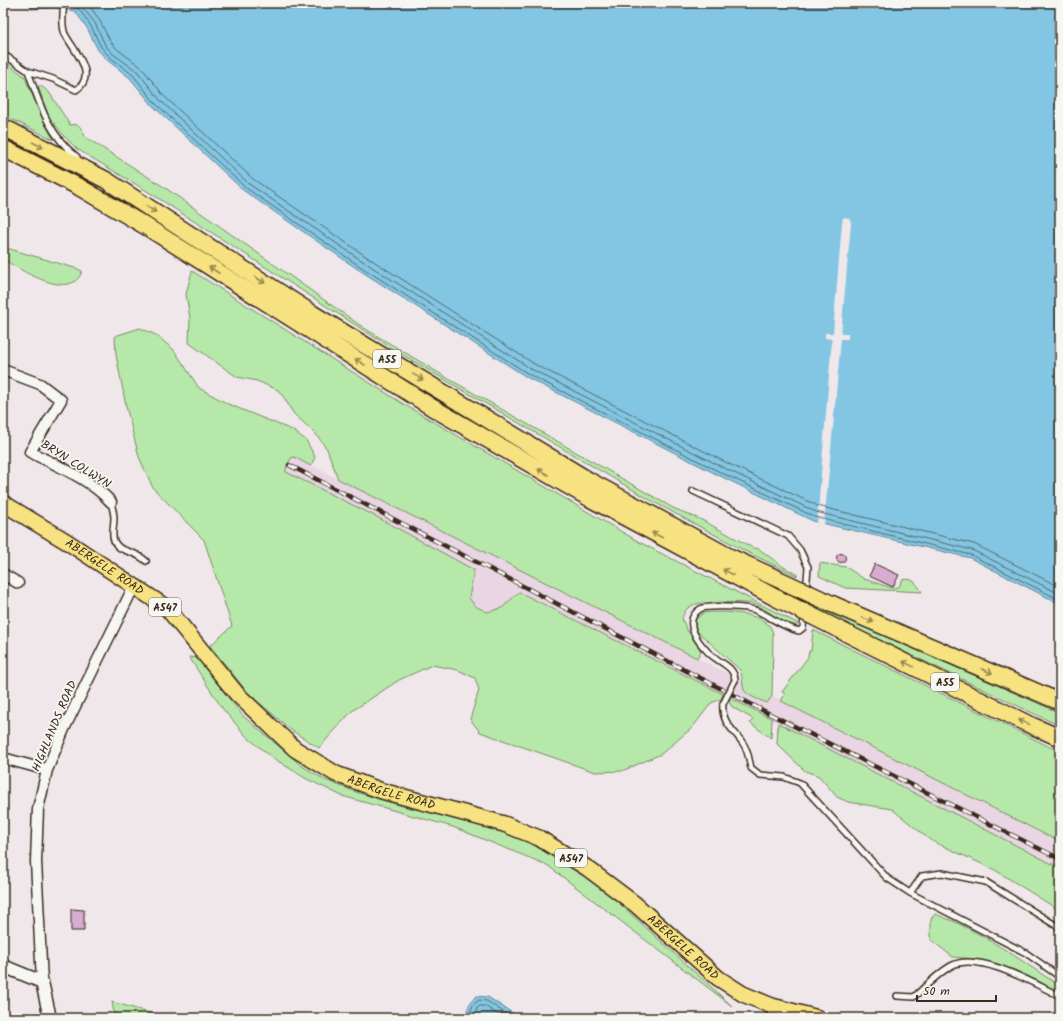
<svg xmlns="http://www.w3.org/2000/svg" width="1063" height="1021" font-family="Kalam,sans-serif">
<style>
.built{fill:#e9d5e3}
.green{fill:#b6e9a9;stroke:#788a64}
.water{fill:#82c6e3;stroke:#668894}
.pier{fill:#f0e7eb}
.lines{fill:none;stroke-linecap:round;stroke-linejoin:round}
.shore{stroke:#57686d;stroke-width:1}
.building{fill:#d8acd0;stroke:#3b2a1e}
.service-casing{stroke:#3b2a1e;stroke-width:8}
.minor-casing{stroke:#3b2a1e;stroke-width:13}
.tertiary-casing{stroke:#3b2a1e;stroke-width:15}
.primary-casing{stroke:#3b2a1e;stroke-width:18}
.trunk-casing{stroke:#3b2a1e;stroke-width:19}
.service{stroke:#f6f6f2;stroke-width:5}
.minor{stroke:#f6f6f2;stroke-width:10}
.tertiary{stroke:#f6f6f2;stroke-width:12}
.primary{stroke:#f6e281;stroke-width:15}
.trunk{stroke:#f6e281;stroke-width:16}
.rail-casing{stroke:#3b2a1e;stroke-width:4.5}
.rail{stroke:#f6f6f2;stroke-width:3;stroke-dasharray:9;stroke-linecap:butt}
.service-bridge-casing{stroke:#3b2a1e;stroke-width:8;stroke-linecap:butt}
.trunk-bridge-casing{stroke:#3b2a1e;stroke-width:19;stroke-linecap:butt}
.service-bridge{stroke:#f6f6f2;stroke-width:5}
.trunk-bridge{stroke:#f6e281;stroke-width:16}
.oneway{stroke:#988650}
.labels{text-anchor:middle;stroke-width:3.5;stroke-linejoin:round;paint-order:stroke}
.shield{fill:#f6f6f2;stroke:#73675e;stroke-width:1}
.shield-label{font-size:11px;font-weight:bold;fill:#3b2a1e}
.street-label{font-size:12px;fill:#3b2a1e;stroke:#f6f6f2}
</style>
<rect width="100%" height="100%" fill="#f0e7eb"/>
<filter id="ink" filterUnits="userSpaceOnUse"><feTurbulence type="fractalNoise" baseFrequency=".025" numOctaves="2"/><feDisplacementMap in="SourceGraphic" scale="8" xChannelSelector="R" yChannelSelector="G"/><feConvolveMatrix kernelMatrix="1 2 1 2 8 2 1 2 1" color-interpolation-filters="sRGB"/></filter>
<g filter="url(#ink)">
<path class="built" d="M 294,457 L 697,658 L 1060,842 L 1060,868 L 772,720 L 771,738 L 750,723 L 753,719 L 721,699 L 723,694 L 519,592 L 502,608 L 487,612 L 475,606 L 469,598 L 474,570 L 286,472 L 286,468 L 291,458 Z"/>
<path class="green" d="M 3,60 L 24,76 L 46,126 L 54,140 L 3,115 Z
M 38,86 L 41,86 L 49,92 L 70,125 C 80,123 82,128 85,137 L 164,187 L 364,328 L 444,376 L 673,508 L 702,520 L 753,548 L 759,549 L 782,566 L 797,574 L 797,576 L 747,552 L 652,501 L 396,351 L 147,191 L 77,149 L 63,135 L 54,123 L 51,123 Z
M 3,247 L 78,269 L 82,271 C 72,303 19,269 3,259 Z
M 192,271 L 405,405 L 641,543 L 799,624 L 798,625 C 781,626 769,609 754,604 C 746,602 699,601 693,605 C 686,608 684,612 682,619 L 687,630 L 701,651 L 697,658 L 338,479 L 327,449 L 315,433 L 293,413 L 285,399 L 278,390 L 257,381 L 237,377 L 189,343 L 190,318 L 186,294 Z
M 140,328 L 156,335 L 174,350 L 199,388 L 228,404 L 292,430 L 306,440 L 315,457 L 311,466 L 294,457 L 291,458 L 286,468 L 286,472 L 377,517 L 474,570 L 469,598 L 475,606 L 487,612 L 502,608 L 519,592 L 723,694 L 721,699 L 711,703 L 693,727 L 661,754 L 622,771 L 595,772 L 480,732 L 470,719 L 479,690 L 475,678 L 458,670 L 432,665 L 399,680 L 352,711 L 319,748 L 291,730 L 248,693 L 210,646 L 232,626 L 204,540 L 153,488 L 139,457 L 126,406 L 116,355 L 115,336 Z
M 820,563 L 846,567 L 864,579 L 892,588 L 899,587 L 902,580 C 913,577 916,583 922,592 L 845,588 L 819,576 Z
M 817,606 L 1060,713 L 1060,726 L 817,610 Z
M 703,613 C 721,611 772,611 773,635 L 772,696 L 767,703 C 760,700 747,696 744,690 C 742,684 743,677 740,670 L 696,630 L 695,620 Z
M 813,630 L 1060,752 L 1060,842 L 781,701 L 785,694 L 782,692 L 808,657 L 809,651 L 811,651 Z
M 189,657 L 197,658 L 243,716 L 302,766 L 325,780 L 356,792 L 406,807 L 486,825 L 510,833 L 560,858 L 588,875 L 732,1006 L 547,865 L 453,827 L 342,796 L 305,778 L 270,756 L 247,737 L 222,708 Z
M 730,698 L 772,719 L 771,738 L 750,723 L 753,719 L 732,707 L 729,702 Z
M 778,723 L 1060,868 L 1060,917 L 1054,907 L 995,870 L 930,840 L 892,809 L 848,802 L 837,797 L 819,776 L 805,771 L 777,744 Z
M 935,914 C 980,930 1020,960 1060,986 L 1060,993 L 1014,970 L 975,959 L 953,957 L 931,940 L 931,919 Z
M 112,1002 L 168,1018 L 128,1018 L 114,1014 Z
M 1060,1013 L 1060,1018 L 1031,1018 Z"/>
<path class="water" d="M 31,3 L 1060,3 L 1060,604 L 970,558 L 813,521 L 720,476 L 528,378 L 356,268 L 244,191 L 153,106 L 130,78 L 107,60 L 98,50 L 87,28 L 75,11 L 54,8 L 31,9 Z
M 476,996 L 488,997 L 520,1018 L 464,1018 L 470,1003 Z"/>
<path class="pier" d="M 846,217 L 850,219 L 851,224 L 841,334 L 848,334 L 848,339 L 841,339 L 824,525 L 817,523 L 832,339 L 825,338 L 825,333 L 833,333 L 842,223 L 843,218 Z"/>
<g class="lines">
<path class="shore" d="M 79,3 L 95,23 L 105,45 L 113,54 L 137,71 L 160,100 L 249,184 L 361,260 L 533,370 L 724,468 L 816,512 L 972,550 L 1060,594
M 88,3 L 100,21 L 110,41 L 117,49 L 141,67 L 164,96 L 253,179 L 364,255 L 536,365 L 727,463 L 818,506 L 974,544 L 1060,587
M 67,6 L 79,9 L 91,26 L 101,47 L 110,57 L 133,75 L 156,104 L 246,188 L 358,265 L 530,375 L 722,473 L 815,517 L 971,555 L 1060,600
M 468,1018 L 473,1005 L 479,1000 L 487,1001 L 512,1018
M 474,1018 L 477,1008 L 480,1006 L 485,1006 L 503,1018"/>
</g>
<path class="building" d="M836.5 558a4.5 4.5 0 1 1 9 0a4.5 4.5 0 1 1-9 0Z
M 875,564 L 899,575 L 893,587 L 869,576 Z
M 71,909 L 84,910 L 84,931 L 71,931 Z"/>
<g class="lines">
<defs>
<path id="service" d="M 3,54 L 28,71 L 53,79 L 76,90 C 99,75 73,50 65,34 C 61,25 63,12 64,3
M 28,71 C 40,105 48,134 77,157
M 693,491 L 788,536 L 800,550 L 808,567 L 803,628 L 799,631 C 782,627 770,616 755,610 C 747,607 706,605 700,609 C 682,621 697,641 708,652 C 717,662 734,665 735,680
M 111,502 C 112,507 114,513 114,518 C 114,528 109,541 120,548 C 129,553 136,552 146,561
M 723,704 C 721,722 733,729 742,742 C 748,749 749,759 751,768 L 760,775 L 784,777 L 800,783 L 887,878 L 910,893 L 1026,953 L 1060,977
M 910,893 L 922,876 L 942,873 L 986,882 L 1060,928
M 897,996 L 914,997 C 925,987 940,971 953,965 C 980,952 1035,984 1060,996
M 769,1018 L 772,1007"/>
<path id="minor" d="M 3,370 L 40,384 L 61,400 L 30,452 C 58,466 90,479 111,502
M 3,574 L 18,583
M 3,758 L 47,770
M 42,982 L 36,861 L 38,809 L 47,770 L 64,729 L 134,586"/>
<path id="tertiary" d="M 3,966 L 42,982 L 50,1018"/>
<g id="primary">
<path id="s1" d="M 3,503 L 69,543 L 167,608 L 237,694 L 295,749 L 336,774 L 382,791 L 504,824 L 539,838 L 587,868 L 635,904 L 718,978 L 743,994 L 772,1006 L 818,1018"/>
</g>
<path id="trunk" d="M 3,127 L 106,180 L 313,314 L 588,480 L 730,557 L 778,579
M 3,148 L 79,187 L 147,227 L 433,408 L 591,499 L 776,598
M 832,604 L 1060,702
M 830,625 L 1026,723 L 1060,738"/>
</defs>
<use href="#service" class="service-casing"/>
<use href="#minor" class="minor-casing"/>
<use href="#tertiary" class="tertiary-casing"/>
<use href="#primary" class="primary-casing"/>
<use href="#trunk" class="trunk-casing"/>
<use href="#service" class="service"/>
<use href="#minor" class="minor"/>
<use href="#tertiary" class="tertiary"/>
<use href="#primary" class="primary"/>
<use href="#trunk" class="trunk"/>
<defs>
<path id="rail" d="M 289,465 L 768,713 L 1060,859"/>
</defs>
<use href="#rail" class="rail-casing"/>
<use href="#rail" class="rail"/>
<defs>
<path id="service-bridge" d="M 723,704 L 735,680"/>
<path id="trunk-bridge" d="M 778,579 L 832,604
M 776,598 L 830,625"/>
</defs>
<use href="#service-bridge" class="service-bridge-casing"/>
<use href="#trunk-bridge" class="trunk-bridge-casing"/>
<use href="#service-bridge" class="service-bridge"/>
<use href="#trunk-bridge" class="trunk-bridge"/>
</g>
<defs><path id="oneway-shaft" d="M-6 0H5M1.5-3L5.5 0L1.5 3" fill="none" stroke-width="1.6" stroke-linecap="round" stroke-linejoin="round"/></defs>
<g class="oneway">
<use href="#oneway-shaft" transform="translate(38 145) rotate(27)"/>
<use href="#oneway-shaft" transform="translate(151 209) rotate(33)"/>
<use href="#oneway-shaft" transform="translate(214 270) rotate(-147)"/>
<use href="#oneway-shaft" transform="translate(260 280) rotate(33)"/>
<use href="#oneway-shaft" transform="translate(360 362) rotate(-148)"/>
<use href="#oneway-shaft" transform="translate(418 377) rotate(31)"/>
<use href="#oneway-shaft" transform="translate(543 472) rotate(-150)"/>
<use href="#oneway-shaft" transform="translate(657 535) rotate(-152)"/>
<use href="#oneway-shaft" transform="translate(728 572) rotate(-152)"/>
<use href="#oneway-shaft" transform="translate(868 620) rotate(23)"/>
<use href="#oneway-shaft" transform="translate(908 664) rotate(-154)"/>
<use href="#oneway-shaft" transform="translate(987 671) rotate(23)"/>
<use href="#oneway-shaft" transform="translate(1024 722) rotate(-155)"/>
</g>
</g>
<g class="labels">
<g class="shield">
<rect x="373" y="350" width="28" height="18" rx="3"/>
<rect x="149" y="598" width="32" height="18" rx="3"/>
<rect x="931" y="673" width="28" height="18" rx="3"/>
<rect x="555" y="849" width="32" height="18" rx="3"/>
</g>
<g class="shield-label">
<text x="387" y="363">A55</text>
<text x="165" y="611">A547</text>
<text x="945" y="686">A55</text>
<text x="571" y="862">A547</text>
</g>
<g class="street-label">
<text transform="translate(76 464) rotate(32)" y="4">BRYN COLWYN</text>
<text dy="4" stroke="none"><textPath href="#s1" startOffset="120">ABERGELE ROAD</textPath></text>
<text transform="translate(54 726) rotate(-67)" y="4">HIGHLANDS ROAD</text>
<text dy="4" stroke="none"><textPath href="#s1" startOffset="492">ABERGELE ROAD</textPath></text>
<text dy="4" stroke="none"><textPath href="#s1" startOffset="828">ABERGELE ROAD</textPath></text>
</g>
</g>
<rect width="1063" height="1021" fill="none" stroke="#f6f6f2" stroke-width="16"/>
<rect x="8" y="8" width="1047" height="1005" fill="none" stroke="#3b2a1e" stroke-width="1.5" filter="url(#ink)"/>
<path d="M917 995v6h79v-6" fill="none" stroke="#3b2a1e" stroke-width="2"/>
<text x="923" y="995" font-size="12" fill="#3b2a1e" stroke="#f6f6f2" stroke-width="3" paint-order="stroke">50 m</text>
</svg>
